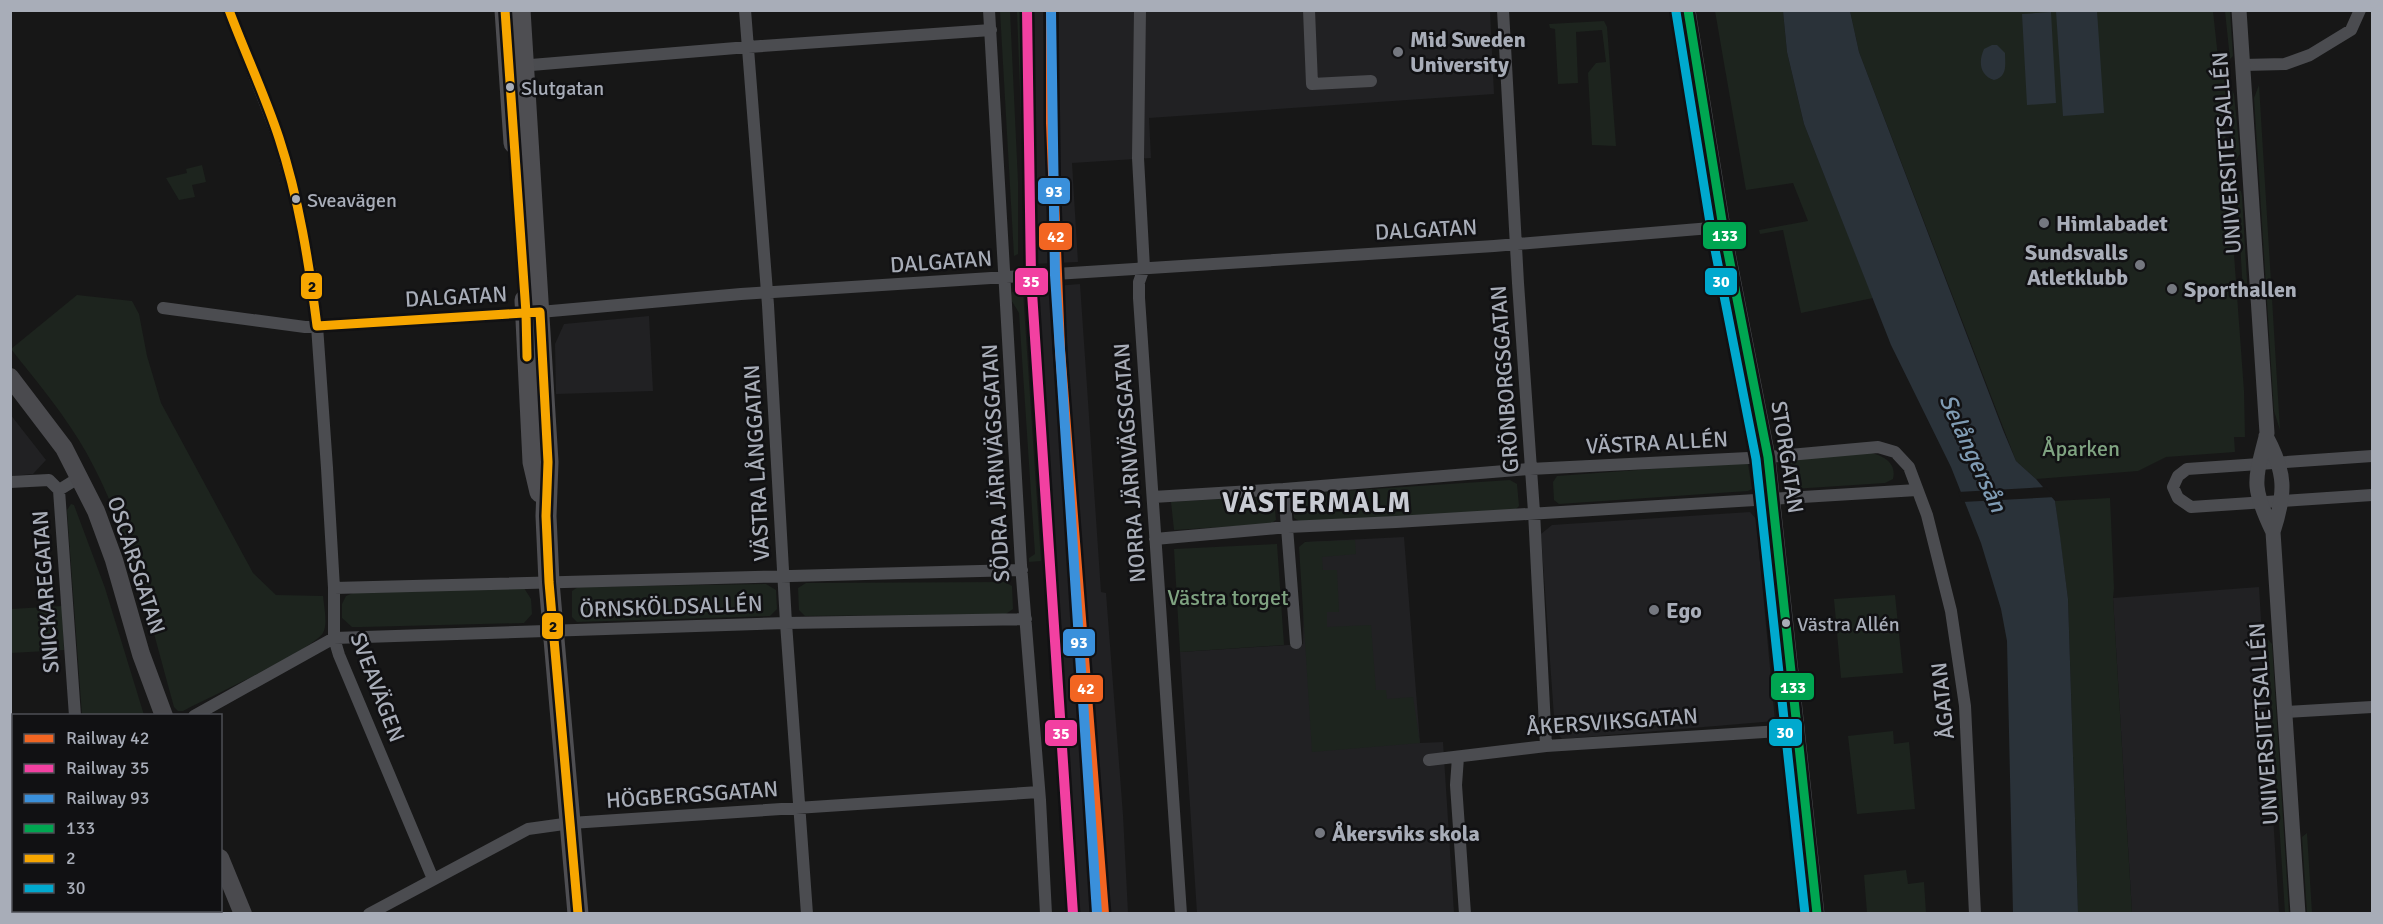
<svg xmlns="http://www.w3.org/2000/svg" width="2383" height="924" font-family="Signika,sans-serif">
<style>
.built{fill:#212123}
.green{fill:#1d241e}
.water{fill:#2a3239}
.pier{fill:#171717}
.lines{fill:none;stroke-linecap:round;stroke-linejoin:round}
.minor{stroke:#4b4c50;stroke-width:12}
.tertiary{stroke:#4b4c50;stroke-width:15}
.secondary{stroke:#4a4a4e;stroke-width:18}
.trunk{stroke:#4e4e52;stroke-width:21}
.bus-1-casing{stroke:#111113;stroke-width:14}
.bus-2-casing{stroke:#111113;stroke-width:14}
.bus-3-casing{stroke:#111113;stroke-width:14}
.bus-1{stroke:#00a651;stroke-width:9}
.bus-2{stroke:#f7a600;stroke-width:9}
.bus-3{stroke:#00a9ce;stroke-width:9}
.rail-1-casing{stroke:#111113;stroke-width:15}
.rail-2-casing{stroke:#111113;stroke-width:15}
.rail-3-casing{stroke:#111113;stroke-width:15}
.rail-1{stroke:#f26522;stroke-width:10}
.rail-2{stroke:#f240a1;stroke-width:10}
.rail-3{stroke:#3a90db;stroke-width:10}
.poi-dot{fill:#757880;stroke:#111113;stroke-width:2}
.bus-dot{fill:#a8adb8;stroke:#111113;stroke-width:2}
.labels{text-anchor:middle;stroke-width:5;stroke-linejoin:round;paint-order:stroke}
.bus-label{font-size:20px;fill:#a8adb8;stroke:#111113;text-anchor:start}
.poi-label{font-size:22px;font-weight:bold;fill:#a8adb8;stroke:#111113;text-anchor:start}
.street-label{font-size:22px;fill:#a8adb8;stroke:#111113}
.park-label{font-size:22px;fill:#7fa381;stroke:#111113}
.water-label{font-size:24px;font-style:italic;fill:#7f9bb3;stroke:#111113}
.district-label{font-size:28px;font-weight:bold;letter-spacing:1.5px;fill:#c9ccd4;stroke:#111113}
.line-badge{stroke:#111113;stroke-width:2}
.badge-label{font-size:16px;text-anchor:middle;font-weight:bold;fill:#fff}
.pale-badge-label{font-size:16px;text-anchor:middle;font-weight:bold;fill:#111}
</style>
<rect width="100%" height="100%" fill="#171717"/>
<path class="built" d="M 1032,11 L 1490,11 L 1494,94 L 1149,118 L 1151,158 L 1072,163 L 1078,262 L 1032,264 L 1030,166 Z
M 1080,284 L 1101,592 L 1106,593 L 1123,815 L 1128,913 L 1072,913 L 1030,288 Z
M 649,316 L 653,391 L 556,394 L 555,344 L 564,324 Z
M 10,414 L 46,460 L 33,474 L 11,476 Z
M 1750,512 L 1756,519 L 1775,721 L 1562,739 L 1555,731 L 1541,534 L 1552,525 Z
M 1404,537 L 1420,743 L 1443,742 L 1454,913 L 1197,913 L 1180,652 L 1303,644 L 1305,542 Z
M 2259,587 L 2279,913 L 2132,913 L 2113,598 Z"/>
<path class="green" d="M 1000,11 L 1010,11 L 1018,182 L 1018,254 L 1014,256 Z
M 1017,11 L 1032,11 L 1030,166 L 1032,264 L 1026,252 Z
M 1715,11 L 1783,11 L 1787,52 L 1804,124 L 1873,298 L 1801,313 L 1783,230 L 1760,234 L 1759,230 L 1808,221 L 1793,183 L 1746,190 Z
M 1850,11 L 2213,11 L 2219,67 L 2234,94 L 2240,154 L 2235,161 L 2232,128 L 2223,104 L 2244,391 L 2245,437 L 2234,437 L 2235,452 L 2166,457 L 2138,471 L 2036,479 L 2016,461 L 1859,52 Z
M 2225,11 L 2230,11 L 2233,56 L 2230,59 Z
M 1604,21 L 1607,27 L 1616,146 L 1592,145 L 1588,73 L 1596,63 L 1606,62 L 1602,30 L 1576,32 L 1578,83 L 1558,84 L 1555,29 L 1550,28 L 1549,24 Z
M 2259,85 L 2280,430 L 2274,411 L 2254,98 Z
M 202,165 L 206,182 L 192,185 L 195,197 L 179,200 L 166,178 L 187,173 L 186,169 Z
M 2237,190 L 2241,191 L 2242,196 L 2248,297 L 2243,293 Z
M 1023,291 L 1041,561 L 1029,562 L 1029,558 L 1035,554 L 1019,313 L 1010,298 L 1012,292 Z
M 77,295 L 132,301 L 139,314 L 147,356 L 161,403 L 253,573 L 276,595 L 323,596 C 324,607 328,624 323,633 C 312,650 207,698 183,711 L 178,711 L 174,707 C 150,621 130,531 86,452 C 65,415 37,382 11,349 Z
M 1869,452 C 1883,456 1897,462 1893,479 L 1885,483 L 1793,489 L 1790,459 Z
M 1745,462 L 1748,464 L 1752,489 L 1748,491 L 1559,504 L 1554,500 L 1553,482 L 1557,476 Z
M 1510,480 L 1517,484 L 1519,506 L 1515,510 L 1301,522 L 1294,518 L 1292,498 L 1296,494 Z
M 1269,496 L 1274,499 L 1276,520 L 1270,524 L 1174,530 L 1171,502 Z
M 2110,498 L 2114,588 L 2113,598 L 2132,913 L 2078,913 L 2068,599 L 2055,501 Z
M 71,504 L 74,505 L 105,588 L 144,715 L 82,715 L 67,510 Z
M 1355,540 L 1356,554 L 1322,557 L 1323,570 L 1337,570 L 1339,612 L 1327,612 L 1327,627 L 1371,625 L 1376,690 L 1386,690 L 1387,699 L 1413,697 L 1420,743 L 1312,752 L 1299,547 L 1305,542 Z
M 1277,544 L 1284,645 L 1180,652 L 1174,549 Z
M 1004,582 L 1012,586 L 1013,609 L 1006,614 L 805,616 L 799,610 L 798,588 L 806,583 Z
M 766,584 L 776,590 L 777,609 L 770,616 L 577,622 L 572,617 L 572,591 L 578,587 Z
M 524,588 L 531,599 L 532,614 L 524,623 L 362,627 L 352,627 L 342,618 L 342,604 L 346,596 L 353,593 Z
M 1895,595 L 1903,673 L 1841,678 L 1834,599 Z
M 62,606 L 64,650 L 11,653 L 11,609 Z
M 2267,638 L 2272,644 L 2289,913 L 2285,913 Z
M 1893,731 L 1894,744 L 1909,742 L 1915,809 L 1857,814 L 1848,736 Z
M 2307,833 L 2312,913 L 2307,913 L 2302,837 Z
M 1906,870 L 1908,884 L 1924,882 L 1926,913 L 1867,913 L 1864,875 Z"/>
<path class="water" d="M 1783,11 L 1850,11 L 1859,52 L 2003,430 L 2016,461 L 2036,479 L 2055,501 L 2060,536 L 2068,599 L 2078,913 L 2013,913 L 2007,641 L 2001,609 L 1981,543 L 1951,467 L 1891,345 L 1804,124 L 1787,52 Z
M 2056,11 L 2097,11 L 2104,113 L 2063,116 Z
M 2051,12 L 2056,103 L 2027,105 L 2022,14 Z
M 1992,45 L 1997,45 L 2005,53 C 2005,64 2008,77 1994,80 C 1980,76 1978,62 1984,49 Z"/>
<path class="pier" d="M 2046,487 L 2055,497 L 1962,502 L 1958,492 Z"/>
<g class="lines">
<path class="minor" d="M 229,10 L 279,139 L 296,199 L 312,280 L 317,326 L 327,468 L 334,588 L 334,638 L 339,655 L 433,879
M 745,10 L 768,305 L 786,623 L 807,914
M 989,10 L 1021,565 L 1040,800 L 1046,914
M 1140,10 L 1138,158 L 1144,268 L 1139,282 L 1139,298 L 1181,914
M 1309,10 L 1312,84 L 1371,81
M 1503,10 L 1518,283 L 1534,512 L 1546,746
M 2243,65 L 2285,64 L 2310,55 L 2351,30 L 2360,10
M 519,66 L 748,47 L 991,30
M 163,308 L 305,327 L 540,312 L 741,294 L 1494,246 L 1723,227
M 2372,456 L 2187,469 L 2178,476 L 2173,487 L 2178,498 L 2191,507 L 2372,495
M 10,482 L 49,480 L 59,490
M 1284,489 L 1296,643
M 1153,497 L 1284,489 L 1530,469 L 1768,457 L 1878,447 L 1895,452 L 1909,467 L 1927,515 L 1951,611 L 1965,706 L 1975,914
M 1155,539 L 1288,527 L 1396,522 L 1917,490
M 334,588 L 1022,570
M 2285,712 L 2372,707
M 75,716 L 59,490 L 80,477
M 194,716 L 334,638 L 786,623 L 1026,619
M 1458,757 L 1456,785 L 1465,914
M 1429,760 L 1546,746 L 1797,730
M 10,773 L 14,772
M 90,910 L 90,914
M 369,914 L 528,829 L 571,823 L 1039,792"/>
<path class="tertiary" d="M 1688,10 L 1723,227 L 1768,457 L 1817,914
M 2239,10 L 2267,433 C 2255,481 2250,484 2273,532
M 2266,436 C 2286,473 2286,492 2273,532 L 2298,914"/>
<path class="secondary" d="M 10,377 L 64,448 L 96,511 L 114,560 L 141,654 L 164,716
M 220,858 L 243,914"/>
<path class="trunk" d="M 505,10 L 514,143
M 520,10 L 548,462 L 546,516 L 549,582 L 578,914
M 525,300 L 533,462 L 540,492"/>
<defs>
<path id="bus-1" d="M 1688,10 L 1723,227 L 1768,457 L 1817,914"/>
<path id="bus-2" d="M 229,10 C 245,53 265,95 279,138 C 299,199 309,263 317,326 L 540,312 L 548,462 L 546,516 L 549,582 L 578,914
M 505,10 L 526,313 L 527,357"/>
<path id="bus-3" d="M 1676,12 L 1711,229 L 1756,459 L 1805,914"/>
</defs>
<use href="#bus-1" class="bus-1-casing"/>
<use href="#bus-2" class="bus-2-casing"/>
<use href="#bus-3" class="bus-3-casing"/>
<use href="#bus-1" class="bus-1"/>
<use href="#bus-2" class="bus-2"/>
<use href="#bus-3" class="bus-3"/>
<defs>
<path id="rail-1" d="M 1051,10 L 1051,123 L 1060,349 L 1104,914"/>
<path id="rail-2" d="M 1027,10 L 1031,277 L 1073,914"/>
<path id="rail-3" d="M 1051,10 L 1055,275 L 1097,913"/>
</defs>
<use href="#rail-1" class="rail-1-casing"/>
<use href="#rail-2" class="rail-2-casing"/>
<use href="#rail-3" class="rail-3-casing"/>
<use href="#rail-1" class="rail-1"/>
<use href="#rail-2" class="rail-2"/>
<use href="#rail-3" class="rail-3"/>
</g>
<g class="poi-dot">
<circle cx="1398" cy="52" r="6"/>
<circle cx="2044" cy="223" r="6"/>
<circle cx="2140" cy="265" r="6"/>
<circle cx="2172" cy="289" r="6"/>
<circle cx="1654" cy="610" r="6"/>
<circle cx="1320" cy="833" r="6"/>
</g>
<g class="bus-dot">
<circle cx="510" cy="87" r="5"/>
<circle cx="296" cy="199" r="5"/>
<circle cx="1786" cy="623" r="5"/>
</g>
<g class="labels">
<g class="bus-label">
<text x="521" y="95">Slutgatan</text>
<text x="307" y="207">Sveavägen</text>
<text x="1797" y="631">Västra Allén</text>
</g>
<g class="poi-label">
<text x="1410" y="47">Mid Sweden<tspan x="1410" dy="25">University</tspan></text>
<text x="2056" y="231">Himlabadet</text>
<text x="2128" y="260" text-anchor="end">Sundsvalls<tspan x="2128" dy="25">Atletklubb</tspan></text>
<text x="2184" y="297">Sporthallen</text>
<text x="1666" y="618">Ego</text>
<text x="1332" y="841">Åkersviks skola</text>
</g>
<g class="street-label">
<text transform="translate(2226 153) rotate(-94)" y="8">UNIVERSITETSALLÉN</text>
<text transform="translate(1426 229) rotate(-3)" y="8">DALGATAN</text>
<text transform="translate(941 261) rotate(-4)" y="8">DALGATAN</text>
<text transform="translate(456 296) rotate(-3)" y="8">DALGATAN</text>
<text transform="translate(1504 379) rotate(-94)" y="8">GRÖNBORGSGATAN</text>
<text transform="translate(1657 442) rotate(-3)" y="8">VÄSTRA ALLÉN</text>
<text transform="translate(1788 457) rotate(81)" y="8">STORGATAN</text>
<text transform="translate(756 463) rotate(-93)" y="8">VÄSTRA LÅNGGATAN</text>
<text transform="translate(995 463) rotate(-93)" y="8">SÖDRA JÄRNVÄGSGATAN</text>
<text transform="translate(1129 463) rotate(-94)" y="8">NORRA JÄRNVÄGSGATAN</text>
<text transform="translate(137 565) rotate(72)" y="8">OSCARSGATAN</text>
<text transform="translate(45 592) rotate(-94)" y="8">SNICKAREGATAN</text>
<text transform="translate(671 606) rotate(-2)" y="8">ÖRNSKÖLDSALLÉN</text>
<text transform="translate(378 687) rotate(69)" y="8">SVEAVÄGEN</text>
<text transform="translate(1942 701) rotate(-96)" y="8">ÅGATAN</text>
<text transform="translate(1612 721) rotate(-4)" y="8">ÅKERSVIKSGATAN</text>
<text transform="translate(2263 724) rotate(-94)" y="8">UNIVERSITETSALLÉN</text>
<text transform="translate(692 794) rotate(-4)" y="8">HÖGBERGSGATAN</text>
</g>
<g class="park-label">
<text x="2081" y="456">Åparken</text>
<text x="1228" y="605">Västra torget</text>
</g>
<g class="water-label">
<text transform="translate(1973 453) rotate(65)" y="8">Selångersån</text>
</g>
<g class="district-label">
<text x="1317" y="512">VÄSTERMALM</text>
</g>
</g>
<g class="line-badge">
<rect x="1037" y="177" width="34" height="28" rx="6" fill="#3a90db"/>
<rect x="1702" y="221" width="45" height="29" rx="6" fill="#00a651"/>
<rect x="1038" y="222" width="35" height="29" rx="6" fill="#f26522"/>
<rect x="1704" y="267" width="34" height="29" rx="6" fill="#00a9ce"/>
<rect x="1014" y="267" width="35" height="29" rx="6" fill="#f240a1"/>
<rect x="300" y="272" width="23" height="28" rx="6" fill="#f7a600"/>
<rect x="541" y="612" width="23" height="28" rx="6" fill="#f7a600"/>
<rect x="1062" y="628" width="34" height="29" rx="6" fill="#3a90db"/>
<rect x="1770" y="672" width="45" height="29" rx="6" fill="#00a651"/>
<rect x="1069" y="674" width="35" height="29" rx="6" fill="#f26522"/>
<rect x="1768" y="718" width="35" height="29" rx="6" fill="#00a9ce"/>
<rect x="1044" y="719" width="34" height="28" rx="6" fill="#f240a1"/>
</g>
<g class="badge-label">
<text x="1054" y="197">93</text>
<text x="1725" y="241">133</text>
<text x="1056" y="242">42</text>
<text x="1721" y="287">30</text>
<text x="1031" y="287">35</text>
<text x="1079" y="648">93</text>
<text x="1793" y="693">133</text>
<text x="1086" y="694">42</text>
<text x="1785" y="738">30</text>
<text x="1061" y="739">35</text>
</g>
<g class="pale-badge-label">
<text x="312" y="292">2</text>
<text x="553" y="632">2</text>
</g>
<rect width="2383" height="924" fill="none" stroke="#a8adb8" stroke-width="24"/>
<rect x="12" y="714" width="210" height="198" fill="#111113" stroke="#4d4f55" stroke-width="1.5"/>
<rect x="24" y="734" width="30" height="9" fill="#f26522" stroke="#4d4f55" stroke-width="1.5"/>
<text x="66" y="744" font-size="18" fill="#a8adb8">Railway 42</text>
<rect x="24" y="764" width="30" height="9" fill="#f240a1" stroke="#4d4f55" stroke-width="1.5"/>
<text x="66" y="774" font-size="18" fill="#a8adb8">Railway 35</text>
<rect x="24" y="794" width="30" height="9" fill="#3a90db" stroke="#4d4f55" stroke-width="1.5"/>
<text x="66" y="804" font-size="18" fill="#a8adb8">Railway 93</text>
<rect x="24" y="824" width="30" height="9" fill="#00a651" stroke="#4d4f55" stroke-width="1.5"/>
<text x="66" y="834" font-size="18" fill="#a8adb8">133</text>
<rect x="24" y="854" width="30" height="9" fill="#f7a600" stroke="#4d4f55" stroke-width="1.5"/>
<text x="66" y="864" font-size="18" fill="#a8adb8">2</text>
<rect x="24" y="884" width="30" height="9" fill="#00a9ce" stroke="#4d4f55" stroke-width="1.5"/>
<text x="66" y="894" font-size="18" fill="#a8adb8">30</text>
</svg>
